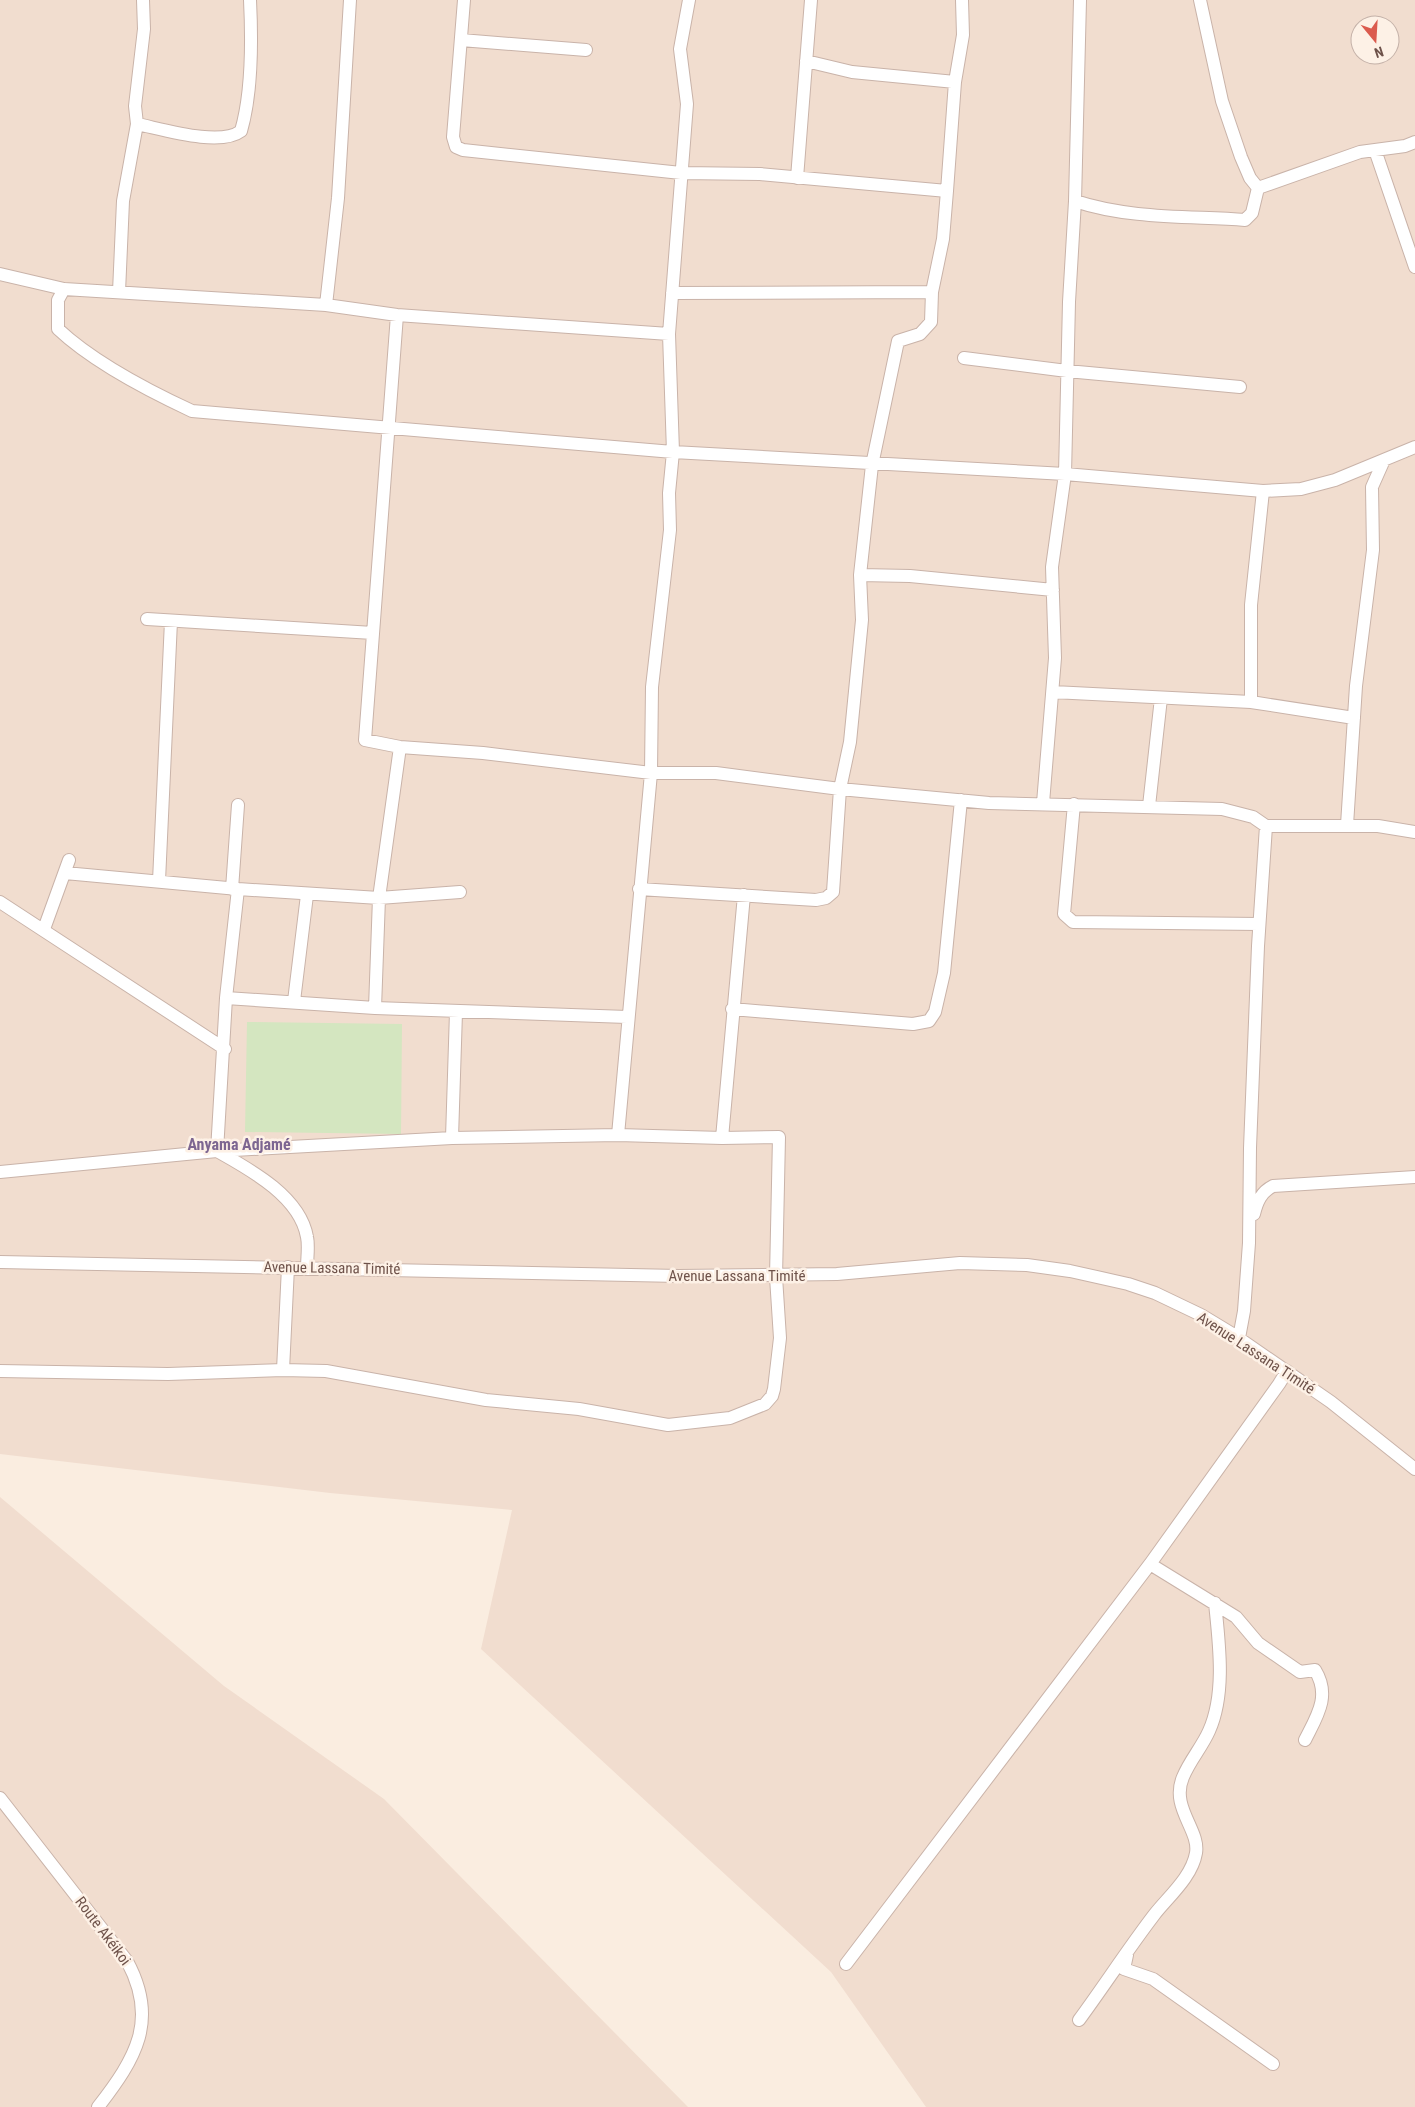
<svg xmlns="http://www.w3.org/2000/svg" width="1415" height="2107" font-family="'Roboto Condensed',sans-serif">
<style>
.residential{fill:#f1ddcf;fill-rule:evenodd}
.pitch{fill:#d4e6c0}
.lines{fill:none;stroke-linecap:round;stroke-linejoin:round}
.minor-casing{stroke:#c9b3a9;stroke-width:14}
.minor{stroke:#fff;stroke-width:12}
.labels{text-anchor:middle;stroke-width:5;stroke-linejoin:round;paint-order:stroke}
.street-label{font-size:15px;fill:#6e524a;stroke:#fdf1e6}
.neighbourhood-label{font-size:16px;font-weight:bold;fill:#7d6691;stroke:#fdf1e6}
</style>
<rect width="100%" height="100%" fill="#faede0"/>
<path class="residential" d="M 0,0 L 1415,0 L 1415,2107 L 926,2107 L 831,1972 L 481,1649 L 512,1510 L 330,1493 L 0,1454 ZM 1360,25 L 1390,25 L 1390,55 L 1360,55 Z
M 0,1497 L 224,1686 L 384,1799 L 688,2107 L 0,2107 Z"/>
<path class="pitch" d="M 247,1022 L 402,1024 L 401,1134 L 245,1132 Z"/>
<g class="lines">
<defs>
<path id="minor" d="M 464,0 L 453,137 L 456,147 L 463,150 L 681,173 L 760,174 L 947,191 L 943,239 L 932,292 L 931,322 L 920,334 L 898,341 L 872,465 L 860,575 L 862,620 L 850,742 L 840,789 L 833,892 L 826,898 L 816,900 L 639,889
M 1200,0 L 1222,101 L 1241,157 L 1250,178 L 1258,188
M 461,40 L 586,50
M 806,61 L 852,72 L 955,82
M 137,124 C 162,129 220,147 241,131 C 252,93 252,40 250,0
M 1375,150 L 1415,267
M 797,178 L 811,0
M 1258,188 L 1360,152 L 1405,146 L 1415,142
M 947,191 L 955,82 L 963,35 L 962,0
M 1075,201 C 1129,219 1189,216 1245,220 L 1252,213 L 1258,188
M 0,274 L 64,289 L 326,305 L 397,315 L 669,334
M 64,289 L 58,300 L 58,329 C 93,362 149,391 192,411 L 673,452 L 1065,474 L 1263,491 L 1301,489 L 1335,480 L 1415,447
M 119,292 L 123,201 L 137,124 L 135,106 L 144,29 L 143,0
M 672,293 L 932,292
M 326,305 L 338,198 L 350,0
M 397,315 L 365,740 L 400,747 L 483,753 L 651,773 L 716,773 L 840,789 L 989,803 L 1222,809 L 1253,817 L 1266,826 L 1378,826 L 1415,832
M 964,358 L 1067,371 L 1240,387
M 860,575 L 910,576 L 1053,590
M 147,619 L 373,633
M 1053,692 L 1251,702 L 1354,718
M 1251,702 L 1251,605 L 1263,491
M 1043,803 L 1055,658 L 1052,567 L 1065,474 L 1069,302 L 1075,201 L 1080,0
M 1074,804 L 1064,914 L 1073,922 L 1259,924
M 1149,806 L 1161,698
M 1347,825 L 1356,686 L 1373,550 L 1372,487 L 1384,460
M 65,873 L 238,889 L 379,898 L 460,892
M 159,881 L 171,621
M 232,889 L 238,805
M 238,889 L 226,998 L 217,1151 C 249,1169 300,1196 307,1237 C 309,1246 307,1258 307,1268
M 0,902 L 225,1049
M 44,929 L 69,860
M 226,998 L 375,1008 L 627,1017
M 294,1001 L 307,895
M 375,1008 L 379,898 L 400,747
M 732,1009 L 913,1024 L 929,1021 L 935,1012 L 944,973 L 961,800
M 618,1135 L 651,773 L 652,687 L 670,530 L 669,493 L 673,452 L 669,334 L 687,104 L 680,49 L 689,0
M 452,1138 L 456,1012
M 722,1138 L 744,895
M 0,1172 L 217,1151 L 452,1138 L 618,1135 L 722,1138 L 779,1137 L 776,1277 L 780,1338 L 774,1389 L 772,1396 L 765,1404 L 730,1418 L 668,1425 L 579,1409 L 486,1400 L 326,1371 L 283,1370 L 168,1374 L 0,1371
M 1254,1214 C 1257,1202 1261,1192 1273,1186 L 1415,1177
M 0,1262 L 679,1276 L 837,1274 L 960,1263 L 1027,1265 L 1070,1271 L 1128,1284 L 1155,1293 L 1201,1315 L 1234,1335 L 1331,1402 L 1415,1469
M 1239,1338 L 1244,1311 L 1249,1243 L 1250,1148 L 1258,946 L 1266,826
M 283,1370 L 288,1267
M 1150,1564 L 1236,1617 L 1258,1643 L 1300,1672 L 1315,1670 C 1331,1696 1317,1716 1305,1740
M 0,1798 L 127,1961 C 159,2020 136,2058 98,2107
M 1127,1955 L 1124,1969 L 1153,1979 L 1273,2064
M 846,1964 L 1150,1564 L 1279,1384 L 1287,1371
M 1079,2020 C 1104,1986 1128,1949 1154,1915 C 1168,1897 1192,1877 1196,1853 C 1200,1830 1170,1807 1183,1777 C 1190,1760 1202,1747 1209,1731 C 1226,1693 1219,1643 1215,1603"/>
</defs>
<use href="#minor" class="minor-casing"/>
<use href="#minor" class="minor"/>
</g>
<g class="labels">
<g class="street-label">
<text transform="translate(332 1268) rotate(1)" y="5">Avenue Lassana Timité</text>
<text x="737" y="1281">Avenue Lassana Timité</text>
<text transform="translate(1256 1353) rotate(33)" y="5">Avenue Lassana Timité</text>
<text transform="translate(103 1931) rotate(53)" y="5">Route Akéikoi</text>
</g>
<g class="neighbourhood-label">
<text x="239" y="1150">Anyama Adjamé</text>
</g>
</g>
<g transform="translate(1375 40) rotate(162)"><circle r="24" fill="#fdf1e6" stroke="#c4b1a8"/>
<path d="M0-4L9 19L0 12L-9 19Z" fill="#db5b4e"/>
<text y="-8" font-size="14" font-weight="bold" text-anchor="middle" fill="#6e524a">N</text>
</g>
</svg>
